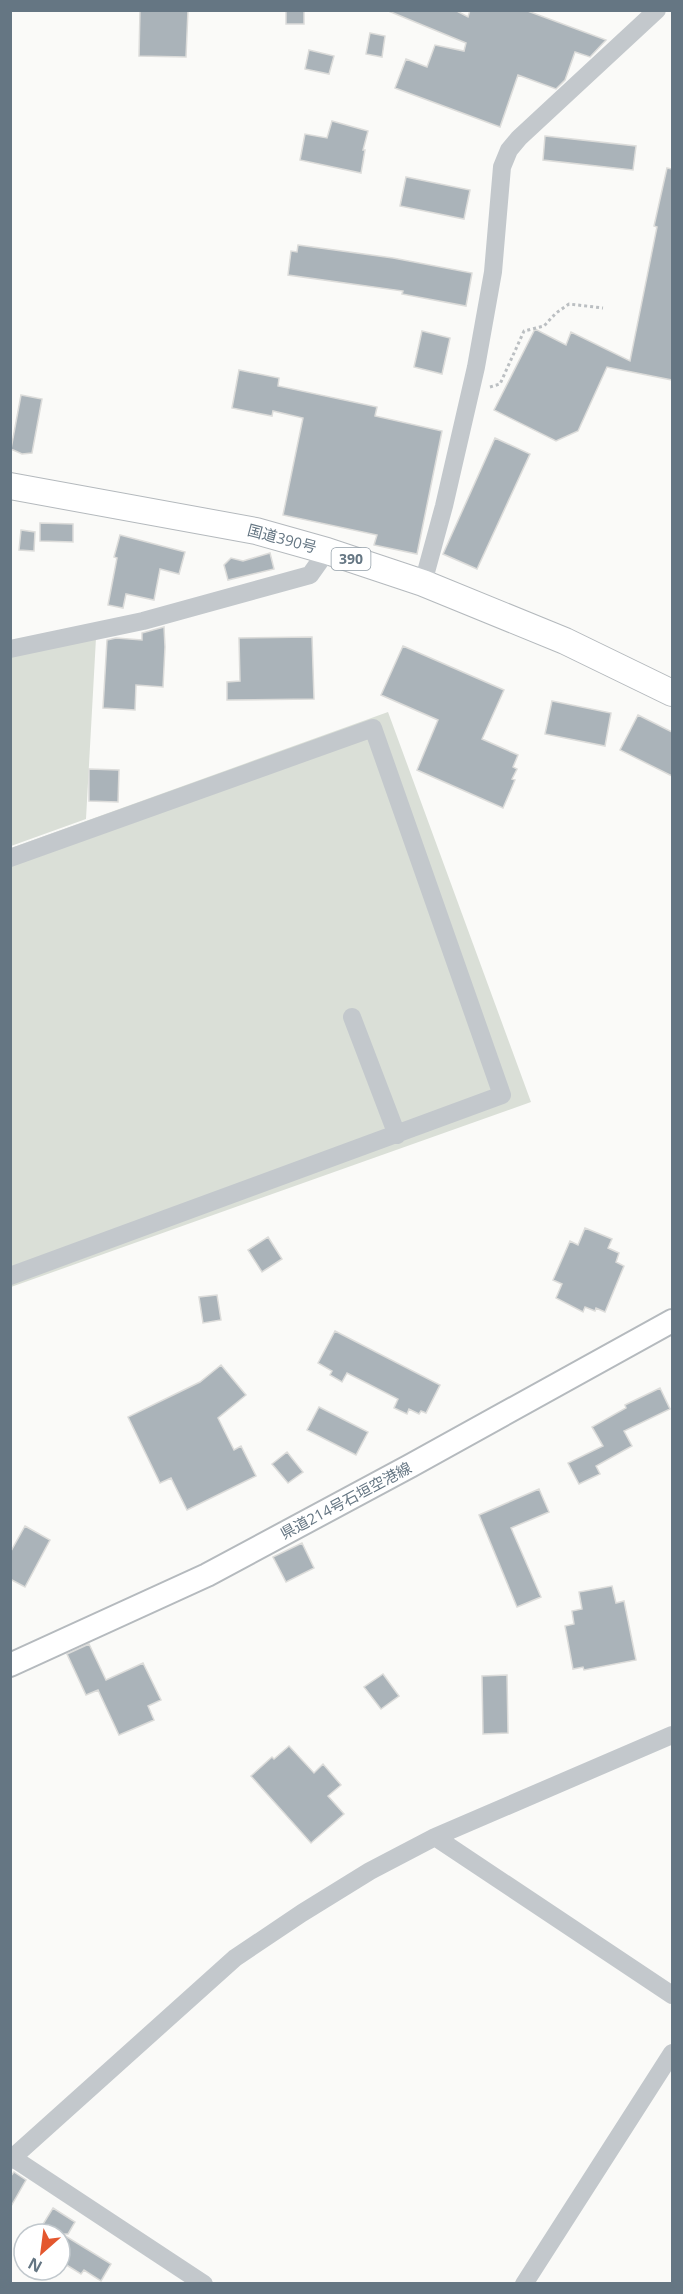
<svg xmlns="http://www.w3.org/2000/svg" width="683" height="2294" font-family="'Open Sans','Noto Sans JP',sans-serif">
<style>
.green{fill:#dadfd7}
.building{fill:#aab3b9;stroke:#dcdcda;stroke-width:1.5}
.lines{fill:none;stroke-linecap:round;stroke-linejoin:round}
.major-casing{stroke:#b5babe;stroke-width:26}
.highway-casing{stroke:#b4b9bd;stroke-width:28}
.path{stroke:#bbbfc2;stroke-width:3;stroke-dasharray:3 3;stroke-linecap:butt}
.minor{stroke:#c3c8cc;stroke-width:18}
.major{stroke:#fff;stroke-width:22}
.highway{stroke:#fff;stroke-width:26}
.labels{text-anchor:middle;stroke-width:6;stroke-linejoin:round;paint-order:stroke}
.shield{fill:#fff;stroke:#939fa8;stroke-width:1.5}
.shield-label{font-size:14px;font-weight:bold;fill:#657683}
.street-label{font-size:15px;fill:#657683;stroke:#fff}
</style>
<rect width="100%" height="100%" fill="#fafaf8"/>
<path class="green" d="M 96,638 L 86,819 L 11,846 L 11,656 Z
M 388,712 L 531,1102 L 11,1287 L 11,848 Z"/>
<path class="building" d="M 140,10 L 188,10 L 186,57 L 139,56 Z
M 286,10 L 304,10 L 304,24 L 286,24 Z
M 386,10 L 455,10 L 468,17 L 470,10 L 525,10 L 606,40 L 590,57 L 575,52 L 565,80 L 556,89 L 518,75 L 500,127 L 395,88 L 406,59 L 427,67 L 435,45 L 464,51 L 466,43 Z
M 370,33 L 385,36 L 382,57 L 366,54 Z
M 309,50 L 334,56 L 329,74 L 305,69 Z
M 332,121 L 368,131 L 363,150 L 365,150 L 361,173 L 300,160 L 305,134 L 327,138 Z
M 545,136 L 636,146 L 633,170 L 543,160 Z
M 667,168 L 672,169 L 672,380 L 607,367 L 578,431 L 556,441 L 494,410 L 535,329 L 566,345 L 571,332 L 630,361 L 657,227 L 654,226 Z
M 406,177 L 470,190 L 464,219 L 400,206 Z
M 298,245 L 393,258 L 472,273 L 466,306 L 402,294 L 403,291 L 288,275 L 291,251 L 297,252 Z
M 422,331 L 450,338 L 442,374 L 414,367 Z
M 239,370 L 279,378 L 278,386 L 377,407 L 375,416 L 442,431 L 417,554 L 374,545 L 377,535 L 283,515 L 303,418 L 273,411 L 272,416 L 232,408 Z
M 21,395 L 42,399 L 32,453 L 22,454 L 11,449 Z
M 495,438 L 530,454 L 477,569 L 443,554 Z
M 40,523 L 73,524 L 73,542 L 40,541 Z
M 21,530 L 35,532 L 34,551 L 19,550 Z
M 120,535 L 185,552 L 179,574 L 160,569 L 154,600 L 126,594 L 123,608 L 108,605 L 117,558 L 114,557 Z
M 270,553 L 274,569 L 228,580 L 224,565 L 231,558 L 243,561 Z
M 164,627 L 165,647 L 163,687 L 136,685 L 135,710 L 103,708 L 107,640 L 116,638 L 142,640 L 142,633 Z
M 312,637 L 314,699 L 227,700 L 227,682 L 240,681 L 239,638 Z
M 403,646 L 504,690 L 482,739 L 518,755 L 513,767 L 517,769 L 512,779 L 515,780 L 503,808 L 417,770 L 438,720 L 381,695 Z
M 552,701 L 611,713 L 605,746 L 545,734 Z
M 638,715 L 672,732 L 672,776 L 620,750 Z
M 89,769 L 119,770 L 118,802 L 89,801 Z
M 585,1228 L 612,1239 L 608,1248 L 619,1253 L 616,1262 L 624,1266 L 605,1312 L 596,1308 L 595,1311 L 585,1307 L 583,1312 L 556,1298 L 562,1284 L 553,1280 L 570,1241 L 578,1245 Z
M 268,1237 L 282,1259 L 262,1272 L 248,1250 Z
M 217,1295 L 221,1320 L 203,1323 L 199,1297 Z
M 335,1331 L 440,1385 L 426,1413 L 421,1411 L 419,1414 L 409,1409 L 407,1414 L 394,1408 L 398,1399 L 347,1373 L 342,1382 L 330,1375 L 332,1371 L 318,1363 Z
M 221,1365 L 246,1395 L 218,1418 L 234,1450 L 241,1446 L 256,1476 L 187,1510 L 171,1478 L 160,1483 L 128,1417 L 200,1382 Z
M 660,1388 L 670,1409 L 624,1431 L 632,1446 L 596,1466 L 600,1474 L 579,1484 L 568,1463 L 603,1446 L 592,1427 L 626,1408 L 625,1405 Z
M 319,1407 L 368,1432 L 356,1455 L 307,1430 Z
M 287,1452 L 303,1472 L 288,1483 L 272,1464 Z
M 539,1489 L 549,1512 L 511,1528 L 541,1597 L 517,1607 L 479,1515 Z
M 25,1526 L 50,1540 L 25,1587 L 10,1579 L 10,1553 Z
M 302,1543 L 314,1568 L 286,1582 L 273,1557 Z
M 612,1586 L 616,1603 L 624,1601 L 636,1660 L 584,1670 L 583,1667 L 573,1669 L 565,1626 L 574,1624 L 572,1611 L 582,1609 L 579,1592 Z
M 89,1644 L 106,1680 L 143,1663 L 161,1700 L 148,1706 L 154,1720 L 119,1735 L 98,1690 L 86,1695 L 67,1654 Z
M 383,1674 L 399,1696 L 381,1709 L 364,1687 Z
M 507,1675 L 508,1733 L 483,1734 L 482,1676 Z
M 289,1746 L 314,1773 L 323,1764 L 341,1785 L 328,1796 L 344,1814 L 311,1843 L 251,1776 L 272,1757 L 274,1759 Z
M 14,2172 L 26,2180 L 10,2208 L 10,2177 Z
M 53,2208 L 75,2222 L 68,2234 L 62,2234 L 111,2264 L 101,2281 L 84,2270 L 81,2274 L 60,2261 L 60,2234 L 37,2234 Z"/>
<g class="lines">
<defs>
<path id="major" d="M 10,1665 L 207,1575 L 410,1466 L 672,1321"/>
<path id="highway" d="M 10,486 L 256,531 L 327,551 L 423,583 L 565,641 L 672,693"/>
</defs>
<use href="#major" class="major-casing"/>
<use href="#highway" class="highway-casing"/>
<path class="path" d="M 490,387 L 500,384 L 524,331 L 544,326 L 556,313 L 569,304 L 603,308"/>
<path class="minor" d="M 423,583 L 444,506 L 476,367 L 493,272 L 502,167 L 509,150 L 519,138 L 657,10
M 10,649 L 143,621 L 310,575 L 327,551
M 10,858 L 373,728 L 502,1095 L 10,1276
M 352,1017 L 397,1135
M 435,1837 L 672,1995
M 13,2158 L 204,2284
M 10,2160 L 235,1958 L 302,1913 L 370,1871 L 435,1837 L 672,1735
M 524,2284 L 672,2053"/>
<use href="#major" class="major"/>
<use href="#highway" class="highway"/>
</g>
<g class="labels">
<rect class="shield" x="331.5" y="548" width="39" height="22" rx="4.5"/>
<g class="shield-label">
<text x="351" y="564">390</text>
</g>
<g class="street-label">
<text transform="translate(282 539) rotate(15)" y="5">国道390号</text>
<text transform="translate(346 1501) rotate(-28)" y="5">県道214号石垣空港線</text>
</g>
</g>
<rect width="683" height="2294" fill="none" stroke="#657683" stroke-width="24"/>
<g transform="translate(42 2252) rotate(208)"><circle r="28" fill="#ffffff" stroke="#c1c8cd" stroke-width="1.5"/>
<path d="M0-4.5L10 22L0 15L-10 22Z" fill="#e4572e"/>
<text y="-9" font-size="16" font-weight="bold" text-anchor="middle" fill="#657683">N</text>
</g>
</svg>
